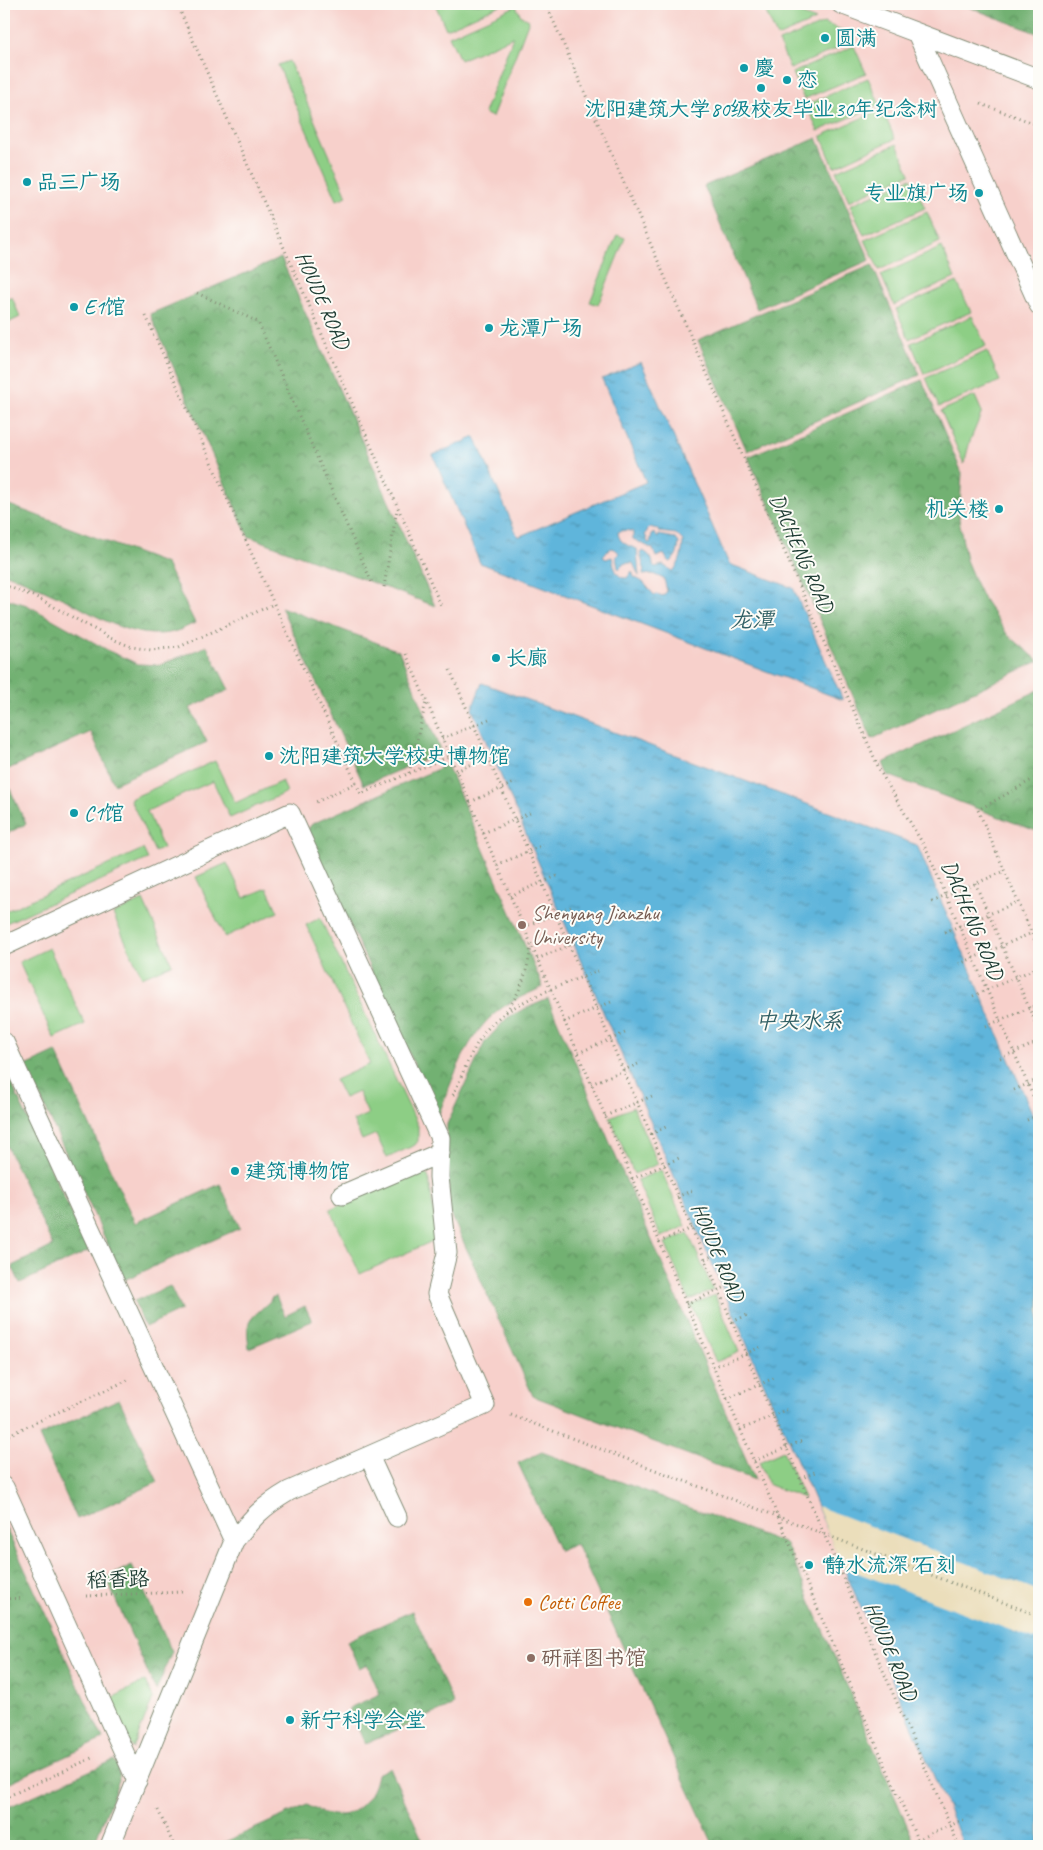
<svg xmlns="http://www.w3.org/2000/svg" width="1043" height="1850" font-family="Caveat,'LXGW WenKai TC',sans-serif">
<style>
.built{fill:#f7d0cb}
.green{fill:#8dce85;stroke:#56865c}
.forest{fill:url(#forest-crowns);stroke:#487753}
.water{fill:url(#water-ripples);stroke:#3f7988;fill-rule:evenodd}
.pier{fill:#ebdebb}
.lines{fill:none;stroke-linecap:round;stroke-linejoin:round}
.service-casing{stroke:#858e78;stroke-width:21}
.path{stroke:#858e78;stroke-width:3;stroke-dasharray:1 4;stroke-linecap:butt}
.service{stroke:#fff;stroke-width:19}
.culture-dot{fill:#0f9aa8;stroke:#fdfcf7;stroke-width:2}
.education-dot{fill:#8d6e63;stroke:#fdfcf7;stroke-width:2}
.food-dot{fill:#e8710a;stroke:#fdfcf7;stroke-width:2}
.labels{text-anchor:middle;stroke-width:4;stroke-linejoin:round;paint-order:stroke}
.culture-label{font-size:21px;fill:#0d838f;stroke:#fdfcf7;text-anchor:start}
.street-label{font-size:21px;fill:#1f3d34;stroke:#fdfcf7}
.education-label{font-size:21px;fill:#785e54;stroke:#fdfcf7;text-anchor:start}
.food-label{font-size:21px;fill:#c56008;stroke:#fdfcf7;text-anchor:start}
.water-label{font-size:22px;font-style:italic;fill:#326166;stroke:#fdfcf7}
</style>
<defs>
<pattern id="forest-crowns" width="20" height="18" patternUnits="userSpaceOnUse" patternTransform="scale(1.25)"><rect width="20" height="18" fill="#72b172"/><path d="M2 6a3 3 0 1 1 6 0M12 15a3 3 0 1 1 6 0" fill="none" stroke="#5d915e"/></pattern>
<pattern id="water-ripples" width="26" height="14" patternUnits="userSpaceOnUse" patternTransform="scale(1.25)"><rect width="26" height="14" fill="#5fb5db"/><path d="M2 4q2-2 4 0t4 0M15 11q2-2 4 0t4 0" fill="none" stroke="#4e94b2"/></pattern>
</defs>
<rect width="100%" height="100%" fill="#fdfcf7"/>
<filter id="ink" filterUnits="userSpaceOnUse"><feTurbulence type="fractalNoise" baseFrequency=".02" numOctaves="2"/><feDisplacementMap in="SourceGraphic" scale="10" xChannelSelector="R" yChannelSelector="G"/><feConvolveMatrix kernelMatrix="1 2 1 2 8 2 1 2 1" color-interpolation-filters="sRGB"/></filter>
<filter id="wash" filterUnits="userSpaceOnUse"><feTurbulence type="fractalNoise" baseFrequency=".0096" numOctaves="4" result="noise"/><feDisplacementMap in="SourceGraphic" scale="20" xChannelSelector="R" yChannelSelector="G"/><feGaussianBlur stdDeviation="1.12" result="paint"/><feColorMatrix in="noise" values="0 0 0 0 0 0 0 0 0 0 0 0 0 0 0 0 0 1.4 0 .05"/><feComposite in="paint" operator="in"/></filter>
<g filter="url(#wash)">
<rect width="100%" height="100%" fill="#ebdebb"/>
<path class="built" d="M 4,4 L 1039,4 L 1039,1846 L 4,1846 Z"/>
<path class="green" d="M 435,4 L 503,4 L 446,29 Z
M 777,5 L 816,20 L 777,37 L 765,10 Z
M 516,6 L 521,16 L 529,20 L 492,117 L 484,113 L 513,37 L 460,60 L 449,36 Z
M 824,23 L 847,32 L 852,42 L 790,69 L 779,42 Z
M 854,46 L 866,73 L 804,99 L 792,73 Z
M 289,61 L 347,196 L 337,200 L 278,65 Z
M 868,78 L 880,105 L 818,131 L 806,105 Z
M 882,109 L 895,139 L 834,167 L 821,136 Z
M 897,144 L 910,174 L 849,201 L 836,171 Z
M 911,178 L 925,208 L 864,235 L 850,205 Z
M 927,212 L 940,242 L 879,270 L 865,240 Z
M 617,235 L 625,238 L 598,305 L 590,302 Z
M 942,247 L 955,278 L 894,305 L 881,275 Z
M 957,282 L 971,312 L 909,339 L 896,309 Z
M 12,297 L 20,317 L 4,325 L 4,301 Z
M 972,316 L 986,346 L 924,374 L 911,343 Z
M 987,351 L 1000,381 L 939,407 L 926,378 Z
M 975,396 L 982,412 L 970,441 L 964,464 L 941,411 Z
M 215,761 L 235,803 L 282,781 L 287,792 L 230,818 L 213,781 L 147,811 L 163,848 L 155,852 L 130,799 Z
M 143,849 L 148,859 L 4,924 L 4,912 Z
M 227,863 L 244,898 L 267,888 L 278,912 L 225,937 L 196,877 Z
M 143,900 L 172,964 L 142,977 L 113,914 Z
M 320,918 L 418,1126 L 418,1141 L 415,1145 L 387,1158 L 376,1134 L 362,1140 L 353,1121 L 368,1114 L 358,1092 L 344,1098 L 335,1080 L 370,1064 L 306,925 Z
M 49,948 L 85,1024 L 54,1038 L 19,962 Z
M 633,1107 L 658,1164 L 634,1174 L 610,1117 Z
M 661,1170 L 686,1226 L 661,1237 L 637,1180 Z
M 421,1172 L 428,1176 L 429,1179 L 437,1239 L 360,1274 L 330,1209 L 390,1183 Z
M 688,1233 L 713,1290 L 689,1300 L 665,1243 Z
M 715,1295 L 739,1352 L 716,1362 L 691,1305 Z
M 783,1451 L 804,1498 L 769,1485 L 759,1462 Z
M 145,1681 L 153,1698 L 133,1749 L 110,1699 Z"/>
<path class="forest" d="M 961,4 L 1039,4 L 1039,34 Z
M 817,138 L 870,260 L 757,309 L 704,186 Z
M 281,258 L 435,606 L 248,536 L 150,314 Z
M 872,265 L 920,375 L 747,451 L 698,340 Z
M 922,380 L 962,473 L 959,519 L 966,560 L 974,579 L 983,598 L 1007,634 L 1039,661 L 872,739 L 748,457 Z
M 4,503 L 166,564 L 195,623 C 188,626 181,630 174,632 C 135,641 100,618 68,601 C 47,591 26,581 4,573 Z
M 4,598 L 27,605 L 111,652 L 138,664 L 160,665 L 207,646 L 229,690 L 190,708 L 207,742 L 114,784 L 91,732 L 4,771 Z
M 281,607 L 399,651 L 441,752 L 364,785 Z
M 1039,690 L 1039,832 L 888,775 L 883,763 Z
M 447,765 L 543,987 C 528,994 512,1000 499,1010 C 466,1035 453,1079 438,1116 L 309,836 L 308,829 L 312,824 Z
M 4,776 L 26,824 L 4,835 Z
M 548,999 L 755,1480 L 533,1396 L 450,1212 L 446,1146 L 447,1124 L 485,1042 L 507,1018 L 522,1010 Z
M 56,1052 L 135,1223 L 220,1184 L 240,1228 L 124,1280 L 26,1066 Z
M 7,1074 L 89,1251 L 20,1283 L 12,1266 L 53,1246 L 4,1140 L 4,1076 Z
M 170,1286 L 181,1310 L 145,1327 L 134,1301 Z
M 276,1296 L 285,1316 L 305,1306 L 312,1321 L 249,1348 C 245,1318 249,1321 270,1301 L 271,1298 Z
M 119,1399 L 158,1482 L 77,1519 L 39,1436 Z
M 542,1452 L 786,1544 L 916,1846 L 714,1846 L 576,1544 L 559,1551 L 518,1463 Z
M 4,1524 L 103,1739 L 4,1785 Z
M 132,1565 L 172,1652 L 156,1691 L 106,1578 Z
M 412,1611 L 454,1705 L 365,1744 L 349,1708 L 380,1694 L 367,1664 L 359,1668 L 347,1641 Z
M 114,1760 L 118,1767 L 119,1780 L 93,1846 L 4,1846 L 4,1809 Z
M 390,1768 L 425,1846 L 216,1846 L 307,1805 C 315,1809 323,1814 333,1815 C 357,1818 374,1795 377,1774 Z"/>
<path class="water" d="M 641,362 L 729,564 L 793,588 L 843,700 L 480,563 L 433,455 L 475,437 L 518,537 L 646,482 L 602,379 ZM 650,527 L 657,529 L 659,532 L 676,534 L 683,541 C 683,551 680,566 672,571 L 663,565 L 655,567 L 653,565 C 653,559 649,554 643,551 L 640,553 L 644,568 L 643,575 L 653,574 L 664,579 L 667,591 L 663,596 L 656,594 L 654,595 L 643,582 L 634,577 L 632,571 L 627,578 C 616,579 614,566 612,557 L 606,559 L 603,557 L 610,548 L 615,549 L 619,553 L 616,557 L 618,568 L 619,569 L 625,563 L 633,563 L 639,576 L 637,549 C 628,546 618,542 618,532 C 622,530 629,530 633,532 L 633,539 L 653,549 L 656,557 L 664,554 L 668,561 L 671,562 L 677,554 L 679,543 L 675,538 L 659,535 L 658,538 L 654,533 L 652,534 L 650,543 L 648,543 L 645,534 Z
M 482,683 L 917,845 L 1039,1129 L 1039,1846 L 964,1846 L 472,709 Z"/>
<path class="pier" d="M 817,1506 L 1039,1591 L 1039,1641 L 842,1567 Z"/>
</g>
<g filter="url(#ink)">
<g class="lines">
<defs>
<path id="service" d="M 841,4 L 1039,79
M 917,33 L 1039,305
M 4,946 L 290,813 L 440,1138 L 439,1177 L 447,1253 L 437,1294 L 485,1405 L 289,1491 C 262,1507 253,1517 234,1541 L 110,1846
M 4,1042 L 234,1541
M 342,1195 L 440,1153
M 369,1456 L 397,1517
M 4,1487 L 137,1781"/>
</defs>
<use href="#service" class="service-casing"/>
<path class="path" d="M 177,4 L 442,608
M 546,4 L 881,773 L 926,849 L 1039,1110
M 981,104 L 1039,125
M 197,293 L 258,322 L 372,583
M 146,316 L 274,604 L 356,783 L 316,802
M 4,585 L 38,598 L 110,638 L 132,647 L 151,650 L 179,647 L 274,604
M 384,587 L 397,509
M 406,654 L 920,1846
M 450,670 L 959,1846
M 442,739 L 489,719
M 456,771 L 503,751
M 409,773 L 426,702
M 1039,776 L 978,810 L 1039,950
M 356,783 L 361,794 L 449,756
M 470,802 L 516,782
M 483,833 L 530,813
M 497,865 L 543,845
M 975,883 L 1039,1031
M 510,896 L 557,876
M 932,902 L 1005,871
M 524,927 L 571,907
M 945,932 L 1018,902
M 537,959 L 584,939
M 959,964 L 1032,933
M 973,996 L 1039,967
M 506,1011 C 520,995 529,967 531,945
M 564,1022 L 611,1002
M 986,1026 L 1039,1004
M 578,1053 L 625,1033
M 1000,1058 L 1039,1042
M 591,1084 L 638,1064
M 1014,1090 L 1039,1079
M 453,1095 C 464,1072 472,1046 489,1027 C 510,1002 567,983 598,971
M 605,1116 L 652,1096
M 1027,1120 L 1039,1115
M 651,1134 L 666,1127
M 632,1179 L 679,1158
M 677,1197 L 693,1190
M 659,1242 L 706,1222
M 705,1259 L 720,1253
M 686,1304 L 733,1284
M 732,1322 L 747,1315
M 713,1367 L 761,1347
M 727,1399 L 774,1378
M 511,1415 L 1039,1616
M 740,1430 L 788,1409
M 4,1437 L 128,1380
M 754,1461 L 802,1441
M 800,1479 L 815,1472
M 86,1596 L 182,1592
M 4,1599 L 23,1598
M 4,1798 L 94,1757
M 158,1810 L 174,1846
M 917,1840 L 965,1819"/>
<use href="#service" class="service"/>
</g>
</g>
<g class="culture-dot">
<circle cx="825" cy="38" r="5"/>
<circle cx="744" cy="68" r="5"/>
<circle cx="787" cy="80" r="5"/>
<circle cx="761" cy="88" r="5"/>
<circle cx="27" cy="182" r="5"/>
<circle cx="979" cy="193" r="5"/>
<circle cx="74" cy="307" r="5"/>
<circle cx="489" cy="328" r="5"/>
<circle cx="999" cy="509" r="5"/>
<circle cx="496" cy="658" r="5"/>
<circle cx="269" cy="756" r="5"/>
<circle cx="74" cy="813" r="5"/>
<circle cx="235" cy="1171" r="5"/>
<circle cx="809" cy="1565" r="5"/>
<circle cx="290" cy="1720" r="5"/>
</g>
<g class="education-dot">
<circle cx="522" cy="925" r="5"/>
<circle cx="531" cy="1658" r="5"/>
</g>
<circle class="food-dot" cx="528" cy="1602" r="5"/>
<g class="labels">
<g class="culture-label">
<text x="835" y="45">圆满</text>
<text x="754" y="75">慶</text>
<text x="797" y="87">恋</text>
<text x="761" y="116" text-anchor="middle">沈阳建筑大学80级校友毕业30年纪念树</text>
<text x="37" y="189">品三广场</text>
<text x="969" y="200" text-anchor="end">专业旗广场</text>
<text x="84" y="314">E1馆</text>
<text x="499" y="335">龙潭广场</text>
<text x="989" y="516" text-anchor="end">机关楼</text>
<text x="506" y="665">长廊</text>
<text x="279" y="763">沈阳建筑大学校史博物馆</text>
<text x="84" y="820">C1馆</text>
<text x="245" y="1178">建筑博物馆</text>
<text x="819" y="1572">“静水流深”石刻</text>
<text x="300" y="1727">新宁科学会堂</text>
</g>
<g class="street-label">
<text transform="translate(323 300) rotate(66)" y="7">HOUDE ROAD</text>
<text transform="translate(802 553) rotate(66)" y="7">DACHENG ROAD</text>
<text transform="translate(973 920) rotate(67)" y="7">DACHENG ROAD</text>
<text transform="translate(718 1252) rotate(67)" y="7">HOUDE ROAD</text>
<text transform="translate(118 1579) rotate(-2)" y="7">稻香路</text>
<text transform="translate(891 1651) rotate(67)" y="7">HOUDE ROAD</text>
</g>
<g class="education-label">
<text x="532" y="920">Shenyang Jianzhu<tspan x="532" dy="24">University</tspan></text>
<text x="541" y="1665">研祥图书馆</text>
</g>
<g class="food-label">
<text x="538" y="1609">Cotti Coffee</text>
</g>
<g class="water-label">
<text x="752" y="627">龙潭</text>
<text x="799" y="1028">中央水系</text>
</g>
</g>
<rect width="1043" height="1850" fill="none" stroke="#fdfcf7" stroke-width="20"/>
</svg>
